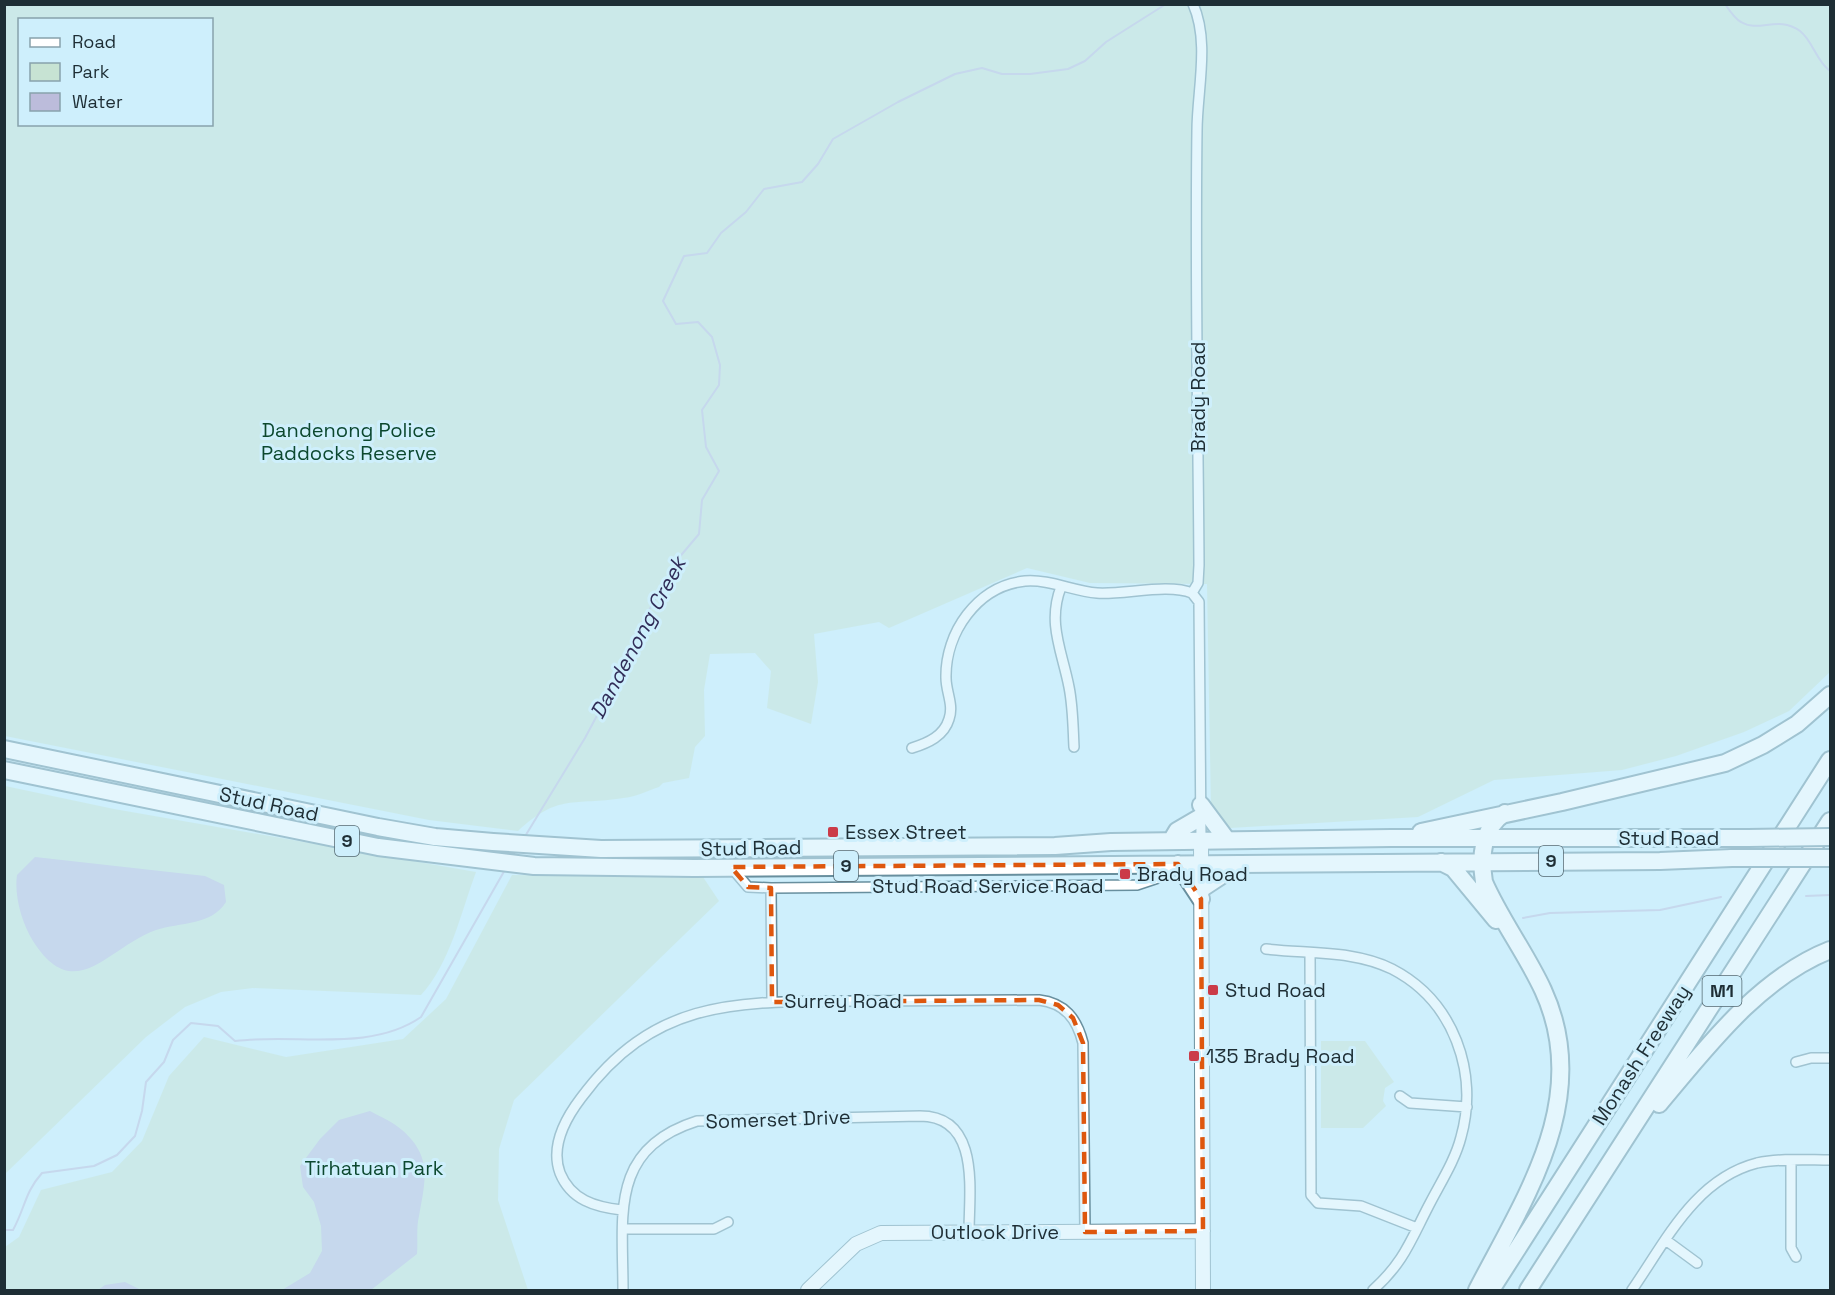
<svg xmlns="http://www.w3.org/2000/svg" width="1835" height="1295" font-family="'Space Grotesk',sans-serif">
<style>
.green{fill:#c7e3d3;fill-rule:evenodd}
.water{fill:#bcbcdb}
.lines{fill:none;stroke-linecap:round;stroke-linejoin:round}
.stream{stroke:#bcbcdb;stroke-width:2}
.street-casing{stroke:#688f9e;stroke-width:12}
.secondary-casing{stroke:#688f9e;stroke-width:16}
.highway-casing{stroke:#688f9e;stroke-width:20}
.street{stroke:#fff;stroke-width:9}
.secondary{stroke:#fff;stroke-width:14}
.highway{stroke:#fff;stroke-width:16}
.highway-bridge-casing{stroke:#688f9e;stroke-width:20;stroke-linecap:butt}
.highway-bridge{stroke:#fff;stroke-width:16}
.marked{fill:none;stroke:#de570e;stroke-width:4.5;stroke-dasharray:12 8;stroke-linejoin:round}
.poi-dot{fill:#cb3b48;stroke:#ceeffc;stroke-width:2}
.labels{text-anchor:middle;stroke-width:6;stroke-linejoin:round;paint-order:stroke}
.shield{fill:#ceeffc;stroke:#536871;stroke-width:1.5}
.shield-label{font-size:18px;font-weight:bold;fill:#1e2e35}
.street-label{font-size:20px;fill:#1e2e35;stroke:#ceeffc}
.park-label{font-size:20px;fill:#0c482f;stroke:#ceeffc}
.poi-label{font-size:20px;fill:#1e2e35;stroke:#ceeffc;text-anchor:start}
.water-label{font-size:21px;font-style:italic;fill:#312d58;stroke:#ceeffc}
</style>
<rect width="100%" height="100%" fill="#ceeffc"/>
<path class="green" d="M 4,5 L 1830,5 L 1830,672 L 1789,711 L 1744,732 L 1676,756 L 1622,770 L 1494,780 L 1418,817 L 1230,828 L 1211,807 L 1207,584 L 1090,583 L 1027,568 L 889,628 L 879,622 L 814,634 L 818,682 L 811,724 L 767,708 L 771,671 L 755,653 L 710,654 L 704,690 L 705,736 L 695,747 L 689,778 L 663,783 L 659,787 C 647,791 635,797 623,798 C 573,806 559,793 518,831 L 429,820 L 5,736 ZM 20,20 L 212,20 L 212,124 L 20,124 Z
M 5,786 L 114,809 L 476,872 C 461,912 450,964 421,995 L 253,988 L 221,992 L 185,1007 L 146,1037 L 5,1174 Z
M 512,875 L 703,877 L 719,901 L 514,1100 L 499,1149 L 498,1200 L 528,1290 L 5,1290 L 5,1247 L 19,1237 L 41,1190 L 112,1172 L 142,1141 L 169,1076 L 204,1037 L 286,1057 L 403,1039 L 446,999 Z
M 1321,1041 L 1365,1041 L 1394,1082 L 1385,1088 L 1383,1101 L 1386,1106 L 1363,1128 L 1321,1128 Z"/>
<path class="water" d="M 35,857 L 205,876 L 224,885 L 226,902 C 211,926 180,922 156,930 C 108,947 75,1007 33,941 C 22,923 14,896 17,875 Z
M 370,1111 C 381,1117 393,1122 402,1130 C 433,1157 425,1181 419,1216 C 416,1228 418,1241 417,1254 L 371,1290 L 282,1290 L 310,1273 L 322,1251 L 321,1226 L 314,1202 L 303,1187 L 300,1166 L 320,1139 L 339,1120 Z
M 125,1282 L 141,1290 L 98,1290 L 105,1285 Z"/>
<g class="lines">
<path class="stream" d="M 1725,4 C 1729,10 1735,19 1741,22 C 1759,33 1778,15 1800,31 C 1813,41 1816,61 1830,71
M 524,838 L 585,738 L 624,665 L 638,630 L 677,560 L 699,534 L 702,500 L 719,471 L 706,447 L 702,410 L 719,385 L 720,365 L 712,337 L 698,322 L 676,324 L 663,301 L 684,256 L 707,253 L 721,233 L 746,212 L 764,189 L 802,182 L 818,164 L 833,139 L 898,102 L 955,74 L 982,68 L 1002,74 L 1030,74 L 1068,69 L 1085,61 L 1106,42 L 1166,4
M 1806,896 L 1830,895
M 1523,918 L 1550,913 L 1660,910 L 1721,897
M 4,1230 L 13,1230 C 25,1208 25,1192 42,1173 L 94,1166 L 117,1155 L 135,1136 L 142,1111 L 146,1082 L 164,1062 L 173,1040 L 191,1023 L 218,1026 L 235,1041 C 295,1033 369,1053 421,1017 L 506,868"/>
<defs>
<path id="street" d="M 1061,587 C 1047,623 1062,651 1069,687 C 1073,707 1073,727 1074,747
M 1192,593 L 1198,583 L 1199,565 C 1198,421 1195,276 1197,131 C 1197,91 1210,42 1193,4
M 1192,593 L 1199,602 L 1201,840
M 912,748 C 928,743 944,736 949,719 C 954,705 946,692 946,678 C 945,633 977,586 1025,581 C 1049,579 1073,591 1097,593 C 1124,595 1168,583 1192,593
M 731,867 L 748,887 L 771,888 L 1137,885 L 1158,878 L 1176,866
M 771,888 L 772,1002
M 1266,949 C 1308,954 1354,950 1392,969 C 1454,1001 1479,1073 1461,1137 C 1455,1161 1439,1185 1428,1207 C 1410,1242 1403,1263 1373,1290
M 1310,954 L 1311,1195 L 1318,1203 L 1361,1206 L 1417,1228
M 1796,1062 L 1811,1058 L 1830,1058
M 1400,1096 L 1410,1103 L 1467,1107
M 1791,1160 L 1791,1248 L 1796,1257
M 622,1210 C 595,1207 571,1200 560,1173 C 550,1146 565,1119 581,1098 C 657,995 743,1002 858,1001 C 918,1001 979,1000 1039,1000 C 1065,1003 1077,1019 1083,1043 L 1085,1232
M 623,1229 L 714,1229 L 728,1222
M 1667,1241 L 1697,1263
M 623,1290 C 623,1215 609,1149 697,1121 L 920,1116 C 981,1116 969,1192 969,1232
M 1632,1290 C 1666,1241 1695,1179 1757,1163 C 1780,1158 1807,1160 1830,1160"/>
<path id="secondary" d="M 1201,840 L 1203,1290
M 808,1290 L 856,1244 L 881,1233 L 1203,1231"/>
<path id="highway" d="M 4,749 L 378,827 L 435,837 L 493,842 L 601,849 L 1055,846 L 1111,842 L 1391,838 L 1748,838
M 4,770 L 378,847 L 534,866 L 694,868 L 1660,861 L 1732,858
M 1201,805 L 1227,840
M 1421,832 L 1562,802 L 1725,763 L 1763,745 L 1797,724 L 1830,695
M 1171,841 L 1177,831 L 1201,817
M 1441,862 L 1453,868 L 1496,920
M 1178,864 L 1201,899
M 1201,889 L 1239,864
M 1659,1104 C 1707,1047 1759,978 1830,950
M 1477,1290 C 1525,1197 1593,1098 1543,990 C 1526,953 1500,919 1484,882 C 1480,857 1482,827 1505,813
M 1491,1290 L 1830,760
M 1528,1290 L 1830,821"/>
</defs>
<use href="#street" class="street-casing"/>
<use href="#secondary" class="secondary-casing"/>
<use href="#highway" class="highway-casing"/>
<use href="#street" class="street"/>
<use href="#secondary" class="secondary"/>
<use href="#highway" class="highway"/>
<defs>
<path id="highway-bridge" d="M 1748,838 L 1830,837
M 1732,858 L 1830,858"/>
</defs>
<use href="#highway-bridge" class="highway-bridge-casing"/>
<use href="#highway-bridge" class="highway-bridge"/>
</g>
<path d="M0 0H1835V1295H0ZM 1178,864 L 1201,899 L 1203,1231 L 1085,1232 L 1083,1043 L 1073,1018 L 1058,1005 L 1039,1000 L 772,1002 L 771,888 L 748,887 L 731,867 Z" fill="#ceeffc" fill-opacity=".55" fill-rule="evenodd"/>
<path class="marked" d="M 1178,864 L 1201,899 L 1203,1231 L 1085,1232 L 1083,1043 L 1073,1018 L 1058,1005 L 1039,1000 L 772,1002 L 771,888 L 748,887 L 731,867 Z"/>
<g class="poi-dot">
<rect x="827" y="826" width="12" height="12" rx="3"/>
<rect x="1119" y="868" width="12" height="12" rx="3"/>
<rect x="1207" y="984" width="12" height="12" rx="3"/>
<rect x="1188" y="1050" width="12" height="12" rx="3"/>
</g>
<g class="labels">
<g class="shield">
<rect x="335" y="826" width="24" height="30" rx="4.5"/>
<rect x="1539" y="846" width="24" height="30" rx="4.5"/>
<rect x="834" y="851" width="24" height="30" rx="4.5"/>
<rect x="1702.5" y="976" width="39" height="30" rx="4.5"/>
</g>
<g class="shield-label">
<text x="347" y="847">9</text>
<text x="1551" y="867">9</text>
<text x="846" y="872">9</text>
<text x="1722" y="997">M1</text>
</g>
<g class="street-label">
<text transform="translate(1198 397) rotate(-90)" y="7">Brady Road</text>
<text transform="translate(269 804) rotate(12)" y="7">Stud Road</text>
<text x="1669" y="845">Stud Road</text>
<text transform="translate(751 848) rotate(-1)" y="7">Stud Road</text>
<text x="988" y="893">Stud Road Service Road</text>
<text x="843" y="1008">Surrey Road</text>
<text transform="translate(1641 1055) rotate(-57)" y="7">Monash Freeway</text>
<text transform="translate(778 1119) rotate(-2)" y="7">Somerset Drive</text>
<text x="995" y="1239">Outlook Drive</text>
</g>
<g class="park-label">
<text x="349" y="437">Dandenong Police<tspan x="349" dy="23">Paddocks Reserve</tspan></text>
<text x="374" y="1175">Tirhatuan Park</text>
</g>
<g class="poi-label">
<text x="845" y="839">Essex Street</text>
<text x="1137" y="881">Brady Road</text>
<text x="1225" y="997">Stud Road</text>
<text x="1206" y="1063">135 Brady Road</text>
</g>
<g class="water-label">
<text transform="translate(638 638) rotate(-62)" y="7">Dandenong Creek</text>
</g>
</g>
<rect width="1835" height="1295" fill="none" stroke="#1e2e35" stroke-width="12"/>
<rect x="18" y="18" width="195" height="108" fill="#ceeffc" stroke="#88a2ac" stroke-width="1.5"/>
<rect x="30" y="38" width="30" height="9" fill="#ffffff" stroke="#88a2ac" stroke-width="1.5"/>
<text x="72" y="48" font-size="18" fill="#1e2e35">Road</text>
<rect x="30" y="63" width="30" height="18" fill="#c7e3d3" stroke="#88a2ac" stroke-width="1.5"/>
<text x="72" y="78" font-size="18" fill="#1e2e35">Park</text>
<rect x="30" y="93" width="30" height="18" fill="#bcbcdb" stroke="#88a2ac" stroke-width="1.5"/>
<text x="72" y="108" font-size="18" fill="#1e2e35">Water</text>
</svg>
